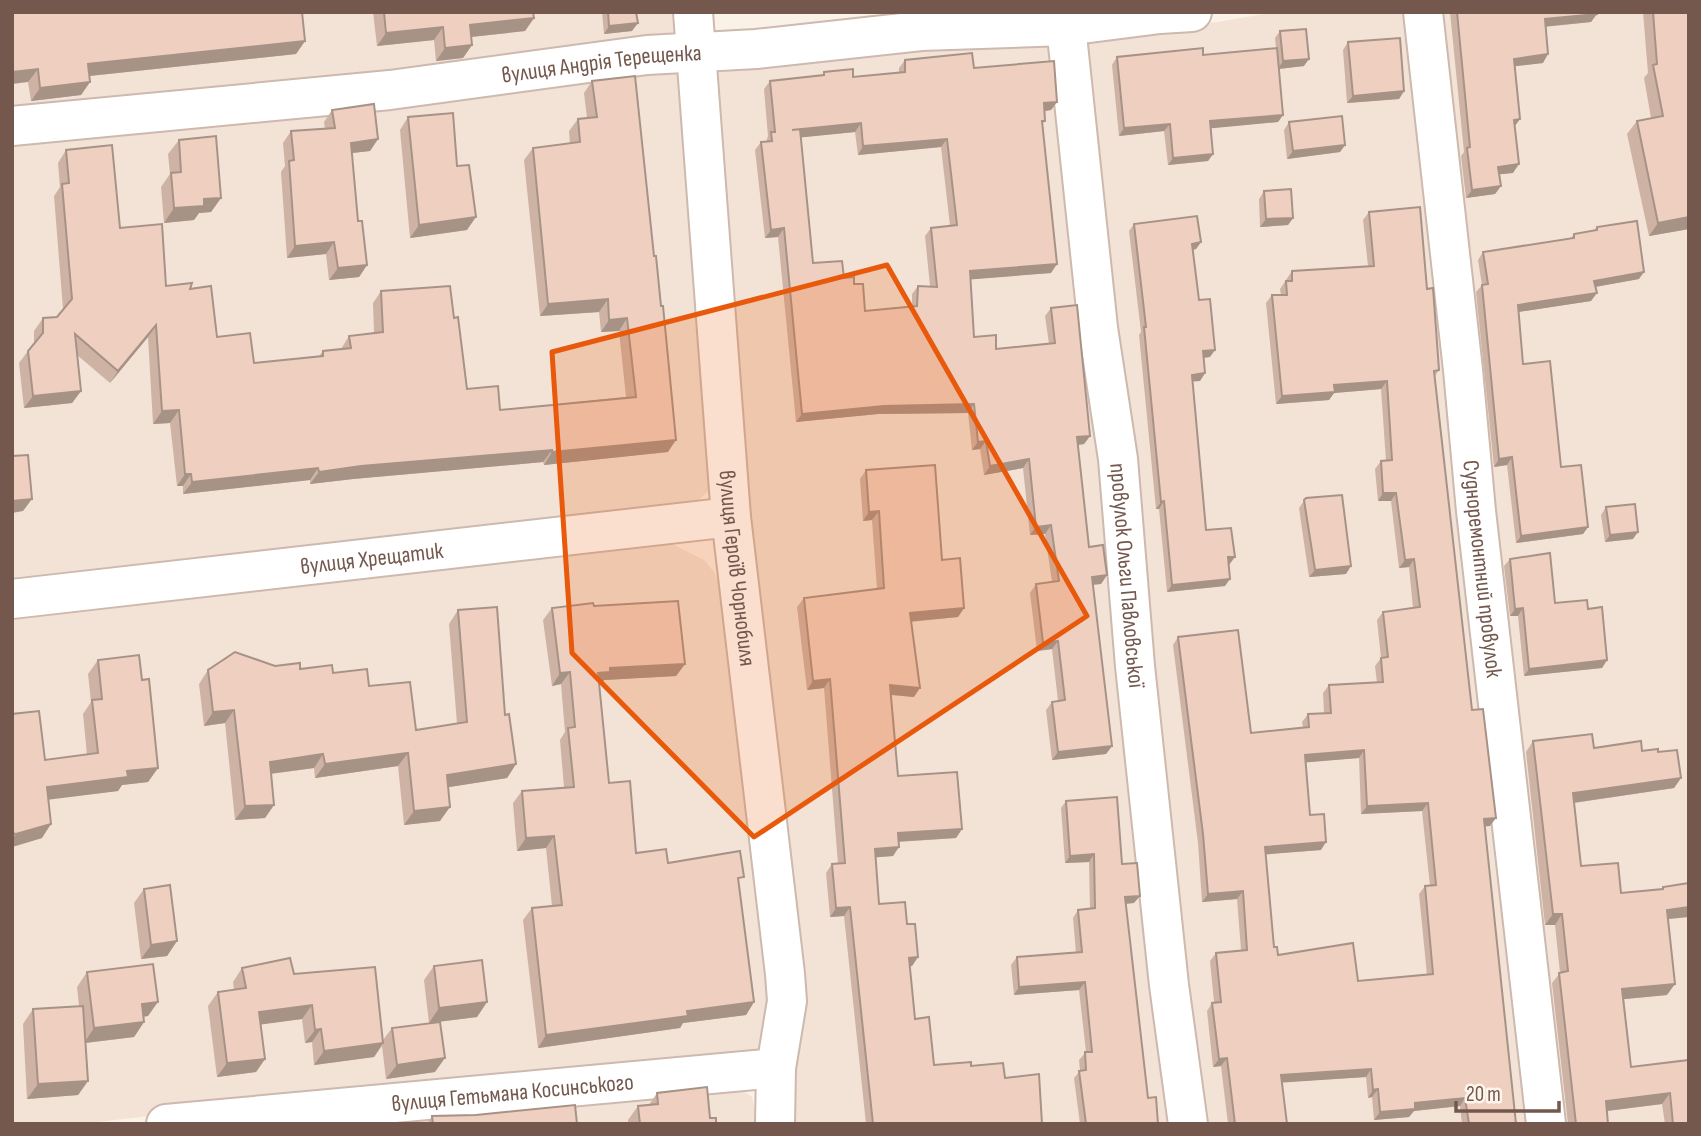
<svg xmlns="http://www.w3.org/2000/svg" width="1701" height="1136" font-family="'Sofia Sans Condensed',sans-serif">
<style>
.residential{fill:#f2e3d6}
.lines{fill:none;stroke-linecap:round;stroke-linejoin:round}
.minor-casing{stroke:#cdb9ae;stroke-width:42}
.minor{stroke:#fff;stroke-width:38}
.wall{fill:#ceb3a5;fill-rule:evenodd}
.shaded-wall{fill:#a79286}
.building{fill:#efd0c0;stroke:#a79286;stroke-width:2;fill-rule:evenodd}
.marked{fill:#e8590c;fill-opacity:0.2;stroke:#e8590c;stroke-width:5;stroke-linejoin:round}
.labels{text-anchor:middle;stroke-width:5;stroke-linejoin:round;paint-order:stroke}
.street-label{font-size:23px;fill:#74584d;stroke:#fef6ed}
</style>
<rect width="100%" height="100%" fill="#fbf2e7"/>
<path class="residential" d="M 12,12 L 678,12 L 713,486 L 696,503 L 12,580 Z
M 1275,12 L 1411,12 L 1537,1124 L 1194,1124 L 1087,42 L 1107,32 L 1218,22 Z
M 1431,12 L 1689,12 L 1689,1124 L 1557,1124 Z
M 901,42 L 1052,46 L 1180,1124 L 790,1124 L 789,1107 L 803,1020 L 755,580 L 716,68 Z
M 670,543 L 704,560 L 714,572 L 723,593 L 772,981 L 761,1052 L 445,1082 L 80,1124 L 12,1124 L 12,613 Z
M 742,1090 L 752,1097 L 759,1124 L 295,1124 Z"/>
<g class="lines">
<defs>
<g id="minor">
<path id="s1" d="M 693,12 L 731,517 L 785,974 L 787,1001 L 776,1068 L 775,1124"/>
<path id="s2" d="M 1423,12 L 1463,370 L 1476,511 L 1546,1124"/>
<path id="s3" d="M 1066,26 L 1098,328 L 1118,459 L 1135,666 L 1169,985 L 1188,1124"/>
<path id="s4" d="M 12,126 L 390,90 L 647,55 L 756,49 L 921,31 L 1066,26 L 1160,14 L 1192,12"/>
<path id="s5" d="M 12,599 L 731,517"/>
<path id="s6" d="M 166,1124 L 776,1068"/>
</g>
</defs>
<use href="#minor" class="minor-casing"/>
<use href="#minor" class="minor"/>
</g>
<path class="wall" d="M 373,12 L 533,12 L 534,18 L 525,31 L 471,37 L 472,45 L 463,58 L 436,61 L 434,40 L 377,46 Z
M 602,12 L 636,12 L 632,31 L 604,34 Z
M 1450,12 L 1597,12 L 1591,22 L 1545,27 L 1543,63 L 1514,66 L 1520,119 L 1514,127 L 1513,173 L 1499,174 L 1501,186 L 1495,194 L 1466,198 L 1461,156 L 1464,152 Z
M 1643,12 L 1689,12 L 1689,229 L 1649,236 L 1627,134 L 1637,121 L 1651,118 L 1644,78 L 1648,73 Z
M 12,13 L 305,41 L 296,54 L 90,76 L 90,82 L 81,95 L 31,101 L 28,82 Z
M 1280,31 L 1304,66 L 1279,69 L 1283,115 L 1278,122 L 1210,128 L 1213,154 L 1208,161 L 1168,165 L 1164,131 L 1119,136 L 1112,65 L 1117,57 L 1203,55 L 1276,48 L 1275,38 Z
M 1348,42 L 1404,91 L 1399,99 L 1347,103 L 1343,50 Z
M 905,60 L 974,68 L 1057,102 L 1051,110 L 1044,111 L 1045,121 L 1042,125 L 1051,273 L 970,279 L 974,337 L 996,349 L 1049,344 L 1045,316 L 1051,308 L 1090,436 L 1084,444 L 1078,445 L 1089,547 L 1107,575 L 1101,584 L 1093,585 L 1112,746 L 1106,754 L 1052,760 L 1046,710 L 1052,702 L 1058,701 L 1052,649 L 1037,651 L 1030,593 L 1036,584 L 1052,582 L 1045,534 L 1030,535 L 1023,468 L 984,475 L 980,449 L 972,450 L 968,413 L 878,414 L 796,422 L 778,237 L 765,238 L 755,150 L 761,142 L 766,142 L 768,136 L 764,89 L 770,81 L 822,76 L 824,72 L 853,77 L 899,73 L 899,68 ZM 855,132 L 858,155 L 941,147 L 950,226 L 931,228 L 925,236 L 930,286 L 918,286 L 912,294 L 912,306 L 865,311 L 854,284 L 844,278 L 813,263 L 801,137 Z
M 592,81 L 668,452 L 544,465 L 543,462 L 353,479 L 310,484 L 310,480 L 183,494 L 183,486 L 177,486 L 170,423 L 153,424 L 148,337 L 110,383 L 77,355 L 81,391 L 72,403 L 24,408 L 19,363 L 34,343 L 34,331 L 43,318 L 57,317 L 63,309 L 54,196 L 60,187 L 58,163 L 66,150 L 120,228 L 166,286 L 190,289 L 217,337 L 254,363 L 319,356 L 323,351 L 341,349 L 349,336 L 374,333 L 373,303 L 381,291 L 454,318 L 467,389 L 500,410 L 626,397 L 619,331 L 601,332 L 599,312 L 540,316 L 524,160 L 533,148 L 570,144 L 569,131 L 578,119 L 587,118 L 584,93 Z
M 332,110 L 378,139 L 370,151 L 352,153 L 358,221 L 367,265 L 359,277 L 329,280 L 326,254 L 287,258 L 281,172 L 285,166 L 283,143 L 291,131 L 325,129 L 324,122 Z
M 408,117 L 457,166 L 467,230 L 410,238 L 400,130 Z
M 1289,122 L 1345,145 L 1340,152 L 1287,159 L 1284,130 Z
M 179,140 L 221,198 L 211,212 L 199,213 L 194,220 L 164,223 L 161,187 L 170,174 L 168,154 Z
M 1264,191 L 1293,218 L 1288,225 L 1260,227 L 1259,199 Z
M 1369,212 L 1427,289 L 1439,370 L 1435,376 L 1472,710 L 1490,826 L 1485,826 L 1516,1124 L 1462,1124 L 1460,1106 L 1414,1111 L 1409,1117 L 1374,1120 L 1372,1097 L 1368,1098 L 1366,1077 L 1282,1082 L 1287,1124 L 1228,1124 L 1221,1066 L 1213,1067 L 1207,1011 L 1212,1003 L 1214,1002 L 1210,961 L 1216,953 L 1241,950 L 1237,899 L 1202,902 L 1198,843 L 1173,645 L 1178,637 L 1251,733 L 1303,727 L 1302,722 L 1308,714 L 1324,713 L 1323,693 L 1329,685 L 1377,683 L 1375,666 L 1381,658 L 1377,620 L 1383,612 L 1413,608 L 1409,567 L 1399,568 L 1391,501 L 1378,501 L 1375,469 L 1381,461 L 1386,461 L 1381,389 L 1334,393 L 1329,400 L 1276,404 L 1266,303 L 1272,295 L 1281,295 L 1280,289 L 1292,271 L 1368,266 L 1363,220 ZM 1359,758 L 1361,814 L 1422,811 L 1430,886 L 1425,886 L 1419,894 L 1427,975 L 1358,981 L 1278,955 L 1274,947 L 1265,854 L 1321,850 L 1310,815 L 1306,762 Z
M 1134,224 L 1201,242 L 1196,249 L 1193,250 L 1199,300 L 1210,357 L 1204,358 L 1205,373 L 1200,381 L 1192,381 L 1206,530 L 1229,565 L 1225,586 L 1167,592 L 1159,509 L 1156,509 L 1139,335 L 1141,332 L 1129,231 Z
M 1597,227 L 1639,279 L 1595,287 L 1591,301 L 1518,312 L 1523,364 L 1561,467 L 1588,527 L 1583,534 L 1516,543 L 1507,465 L 1494,467 L 1476,292 L 1482,285 L 1478,260 L 1483,252 L 1571,238 L 1574,234 L 1593,231 Z
M 866,470 L 942,560 L 964,608 L 958,617 L 911,622 L 914,697 L 891,695 L 898,776 L 962,829 L 956,838 L 898,842 L 893,856 L 875,857 L 879,904 L 907,924 L 918,957 L 912,966 L 910,966 L 915,1019 L 934,1065 L 971,1066 L 1005,1078 L 1042,1124 L 866,1124 L 844,916 L 830,917 L 826,873 L 832,864 L 838,864 L 824,688 L 807,690 L 797,607 L 804,598 L 877,589 L 872,520 L 863,521 L 860,479 Z
M 1306,498 L 1346,574 L 1309,577 L 1299,508 Z
M 1606,507 L 1633,539 L 1605,542 L 1601,515 Z
M 1510,559 L 1555,603 L 1588,609 L 1607,660 L 1602,668 L 1524,676 L 1518,616 L 1510,616 L 1504,566 Z
M 594,606 L 685,664 L 676,676 L 604,680 L 601,684 L 599,684 L 609,783 L 636,853 L 739,884 L 754,1002 L 746,1015 L 683,1023 L 680,1028 L 538,1048 L 523,920 L 532,908 L 552,906 L 546,848 L 517,851 L 513,803 L 522,791 L 564,787 L 560,740 L 565,732 L 561,684 L 552,686 L 543,620 L 552,608 Z
M 458,610 L 505,715 L 516,764 L 507,778 L 448,787 L 440,821 L 404,825 L 398,766 L 315,778 L 314,768 L 271,774 L 274,805 L 265,818 L 235,820 L 225,723 L 204,726 L 199,684 L 208,670 L 275,666 L 333,673 L 369,686 L 416,730 L 457,724 L 449,624 Z
M 98,660 L 142,680 L 158,768 L 148,782 L 122,785 L 118,791 L 49,799 L 42,838 L 12,847 L 12,714 L 45,760 L 87,755 L 83,714 L 91,702 L 88,674 Z
M 1533,741 L 1594,748 L 1658,752 L 1681,778 L 1674,788 L 1574,803 L 1581,866 L 1621,893 L 1661,889 L 1663,887 L 1668,919 L 1667,995 L 1624,999 L 1631,1067 L 1689,1060 L 1689,1124 L 1665,1124 L 1662,1104 L 1607,1111 L 1608,1124 L 1568,1124 L 1552,983 L 1560,973 L 1555,925 L 1545,925 L 1526,752 Z
M 1066,801 L 1122,864 L 1134,903 L 1126,904 L 1148,1098 L 1158,1124 L 1080,1124 L 1074,1078 L 1080,1071 L 1079,1060 L 1086,1052 L 1079,990 L 1014,995 L 1011,965 L 1017,957 L 1076,953 L 1073,918 L 1078,910 L 1090,909 L 1089,862 L 1065,863 L 1061,808 Z
M 144,889 L 177,941 L 167,956 L 141,959 L 134,903 Z
M 434,966 L 487,1002 L 477,1017 L 429,1023 L 424,980 Z
M 242,968 L 383,1040 L 392,1028 L 435,1072 L 386,1079 L 382,1046 L 374,1057 L 314,1065 L 312,1042 L 305,1043 L 302,1019 L 261,1024 L 265,1059 L 256,1072 L 217,1077 L 208,1006 L 218,992 L 234,990 L 233,982 Z
M 87,972 L 148,1016 L 143,1017 L 144,1022 L 134,1037 L 86,1043 L 88,1081 L 78,1095 L 27,1099 L 23,1024 L 33,1009 L 79,1006 L 77,987 Z
M 657,1093 L 710,1118 L 716,1124 L 628,1124 L 628,1120 L 638,1106 L 649,1105 Z
M 432,1116 L 577,1124 L 427,1124 Z"/>
<path class="shaded-wall" d="M 1597,14 L 1591,22 L 1539,27 L 1545,19 Z
M 534,18 L 525,31 L 461,38 L 470,25 Z
M 638,23 L 632,31 L 604,34 L 609,26 Z
M 443,27 L 434,40 L 377,46 L 386,33 Z
M 305,41 L 296,54 L 79,77 L 88,64 Z
M 472,45 L 463,58 L 436,61 L 445,48 Z
M 1548,54 L 1543,63 L 1508,67 L 1514,59 Z
M 1309,59 L 1304,66 L 1278,69 L 1283,61 Z
M 38,69 L 28,82 L 12,84 L 12,72 Z
M 90,82 L 81,95 L 31,101 L 40,88 Z
M 1404,91 L 1399,99 L 1347,103 L 1353,96 Z
M 1057,102 L 1051,110 L 1038,112 L 1044,103 Z
M 1283,115 L 1278,122 L 1204,129 L 1210,121 Z
M 1520,119 L 1514,127 L 1514,120 Z
M 861,123 L 855,132 L 786,139 L 792,130 Z
M 1170,124 L 1164,131 L 1119,136 L 1124,128 Z
M 378,139 L 370,151 L 343,154 L 351,143 Z
M 947,139 L 941,147 L 858,155 L 863,146 Z
M 1345,145 L 1340,152 L 1287,159 L 1293,151 Z
M 1213,154 L 1208,161 L 1168,165 L 1173,158 Z
M 1519,164 L 1513,173 L 1493,175 L 1498,167 Z
M 1501,186 L 1495,194 L 1466,198 L 1472,190 Z
M 221,198 L 211,212 L 199,213 L 194,220 L 164,223 L 174,208 L 204,199 Z
M 476,217 L 467,230 L 410,238 L 419,225 Z
M 1689,217 L 1689,229 L 1649,236 L 1658,223 Z
M 1293,218 L 1288,225 L 1260,227 L 1266,219 Z
M 784,228 L 778,237 L 765,238 L 771,230 Z
M 334,242 L 326,254 L 287,258 L 295,246 Z
M 1201,242 L 1196,249 L 1187,251 L 1192,244 Z
M 1057,264 L 1051,273 L 964,280 L 970,271 Z
M 367,265 L 359,277 L 329,280 L 338,268 Z
M 1644,272 L 1639,279 L 1589,288 L 1594,281 Z
M 1597,293 L 1591,301 L 1512,313 L 1518,305 Z
M 608,299 L 599,312 L 540,316 L 548,304 Z
M 627,318 L 619,331 L 601,332 L 609,320 Z
M 156,325 L 148,337 L 110,383 L 118,371 Z
M 1215,350 L 1210,357 L 1198,358 L 1203,351 Z
M 1205,373 L 1200,381 L 1186,382 L 1192,375 Z
M 1387,381 L 1381,389 L 1334,393 L 1329,400 L 1276,404 L 1282,396 L 1334,385 Z
M 81,391 L 72,403 L 24,408 L 33,396 Z
M 974,404 L 968,413 L 878,414 L 796,422 L 802,414 L 884,406 Z
M 179,410 L 170,423 L 153,424 L 162,411 Z
M 1090,436 L 1084,444 L 1071,446 L 1077,437 Z
M 676,440 L 668,452 L 544,465 L 552,452 Z
M 986,441 L 980,449 L 972,450 L 978,442 Z
M 552,450 L 543,462 L 353,479 L 310,484 L 319,472 L 361,466 Z
M 1512,457 L 1507,465 L 1494,467 L 1499,459 Z
M 1029,459 L 1023,468 L 984,475 L 990,466 Z
M 318,468 L 310,480 L 183,494 L 192,482 Z
M 185,474 L 191,474 L 183,486 L 177,486 Z
M 1383,493 L 1396,493 L 1391,501 L 1378,501 Z
M 32,499 L 23,511 L 12,513 L 12,501 Z
M 1164,501 L 1159,509 L 1156,509 L 1161,502 Z
M 879,511 L 872,520 L 863,521 L 869,512 Z
M 1051,525 L 1045,534 L 1030,535 L 1036,527 Z
M 1588,527 L 1583,534 L 1516,543 L 1521,536 Z
M 1638,532 L 1633,539 L 1605,542 L 1610,535 Z
M 1228,557 L 1235,557 L 1229,565 L 1223,565 Z
M 1414,559 L 1409,567 L 1399,568 L 1405,560 Z
M 1351,566 L 1346,574 L 1309,577 L 1315,570 Z
M 1107,575 L 1101,584 L 1086,585 L 1092,577 Z
M 1230,579 L 1225,586 L 1167,592 L 1172,585 Z
M 964,608 L 958,617 L 904,622 L 910,613 Z
M 1523,608 L 1518,616 L 1510,616 L 1515,609 Z
M 1058,641 L 1052,649 L 1037,651 L 1043,643 Z
M 1607,660 L 1602,668 L 1524,676 L 1529,669 Z
M 685,664 L 676,676 L 604,680 L 601,684 L 590,686 L 598,673 L 610,668 Z
M 570,672 L 561,684 L 552,686 L 560,673 Z
M 830,679 L 824,688 L 807,690 L 813,681 Z
M 890,685 L 920,688 L 914,697 L 883,694 Z
M 234,710 L 225,723 L 204,726 L 213,712 Z
M 1112,746 L 1106,754 L 1052,760 L 1058,752 Z
M 1364,750 L 1359,758 L 1299,763 L 1305,755 Z
M 408,753 L 398,766 L 315,778 L 325,764 Z
M 323,754 L 314,768 L 260,775 L 270,762 Z
M 516,764 L 507,778 L 437,789 L 447,775 Z
M 158,768 L 148,782 L 122,785 L 118,791 L 38,801 L 47,787 L 127,771 Z
M 1681,778 L 1674,788 L 1565,804 L 1573,793 Z
M 1428,803 L 1422,811 L 1361,814 L 1367,806 Z
M 274,805 L 265,818 L 235,820 L 245,806 Z
M 450,807 L 440,821 L 404,825 L 414,811 Z
M 1496,818 L 1490,826 L 1479,827 L 1484,819 Z
M 51,824 L 42,838 L 12,847 L 12,839 L 16,834 Z
M 962,829 L 956,838 L 891,842 L 898,833 Z
M 554,836 L 546,848 L 517,851 L 526,838 Z
M 1326,842 L 1321,850 L 1259,855 L 1265,847 Z
M 899,847 L 893,856 L 868,858 L 875,849 Z
M 1094,854 L 1089,862 L 1065,863 L 1070,856 Z
M 1243,891 L 1237,899 L 1202,902 L 1208,894 Z
M 1140,896 L 1134,903 L 1120,904 L 1125,897 Z
M 850,907 L 844,916 L 830,917 L 836,908 Z
M 1689,907 L 1689,917 L 1659,920 L 1667,910 Z
M 1553,914 L 1562,914 L 1555,925 L 1545,925 Z
M 177,941 L 167,956 L 141,959 L 151,945 Z
M 918,957 L 912,966 L 903,967 L 909,958 Z
M 1085,982 L 1079,990 L 1014,995 L 1019,987 Z
M 1675,984 L 1667,995 L 1615,1000 L 1622,989 Z
M 158,1002 L 148,1016 L 132,1018 L 142,1004 Z
M 487,1002 L 477,1017 L 429,1023 L 439,1008 Z
M 754,1002 L 746,1015 L 683,1023 L 680,1028 L 538,1048 L 546,1035 L 687,1011 Z
M 312,1005 L 302,1019 L 250,1026 L 259,1012 Z
M 144,1022 L 134,1037 L 84,1043 L 94,1028 Z
M 321,1029 L 312,1042 L 305,1043 L 315,1030 Z
M 383,1043 L 374,1057 L 314,1065 L 324,1051 Z
M 445,1058 L 435,1072 L 386,1079 L 397,1065 Z
M 1227,1058 L 1221,1066 L 1213,1067 L 1219,1059 Z
M 265,1059 L 256,1072 L 217,1077 L 227,1063 Z
M 1371,1069 L 1366,1077 L 1276,1083 L 1281,1075 Z
M 88,1081 L 78,1095 L 27,1099 L 38,1084 Z
M 1378,1089 L 1372,1097 L 1368,1098 L 1373,1090 Z
M 1670,1093 L 1662,1104 L 1598,1112 L 1606,1101 Z
M 1465,1098 L 1460,1106 L 1414,1111 L 1409,1117 L 1374,1120 L 1380,1112 L 1415,1103 Z"/>
<path class="building" d="M 302,12 L 305,41 L 88,64 L 90,82 L 40,88 L 38,69 L 12,72 L 12,13 Z
M 384,12 L 533,12 L 534,18 L 470,25 L 472,45 L 445,48 L 443,27 L 386,33 Z
M 608,12 L 636,12 L 638,23 L 609,26 Z
M 1457,12 L 1597,12 L 1597,14 L 1545,19 L 1548,54 L 1514,59 L 1520,119 L 1514,120 L 1519,164 L 1498,167 L 1501,186 L 1472,190 L 1467,148 L 1470,147 Z
M 1653,12 L 1689,12 L 1689,217 L 1658,223 L 1637,121 L 1663,116 L 1653,65 L 1657,64 Z
M 1306,29 L 1309,59 L 1283,61 L 1280,31 Z
M 1400,38 L 1404,91 L 1353,96 L 1348,42 Z
M 1203,48 L 1203,55 L 1277,48 L 1283,115 L 1210,121 L 1213,154 L 1173,158 L 1170,124 L 1124,128 L 1117,57 Z
M 972,53 L 974,68 L 1054,61 L 1057,102 L 1044,103 L 1045,121 L 1042,121 L 1057,264 L 970,271 L 974,337 L 996,335 L 996,349 L 1055,343 L 1051,308 L 1077,305 L 1090,436 L 1077,437 L 1089,547 L 1103,545 L 1107,575 L 1092,577 L 1112,746 L 1058,752 L 1052,702 L 1065,700 L 1058,641 L 1043,643 L 1036,584 L 1059,581 L 1051,525 L 1036,527 L 1029,459 L 990,466 L 986,441 L 978,442 L 974,404 L 884,406 L 802,414 L 784,228 L 771,230 L 761,142 L 772,141 L 771,132 L 775,132 L 770,81 L 824,75 L 824,72 L 853,69 L 853,77 L 905,72 L 905,60 ZM 861,123 L 863,146 L 947,139 L 957,225 L 931,228 L 937,287 L 918,286 L 917,306 L 865,311 L 863,284 L 854,284 L 854,277 L 844,278 L 842,261 L 813,263 L 800,129 L 792,130 Z
M 635,76 L 654,256 L 656,256 L 661,306 L 663,306 L 676,440 L 552,452 L 552,450 L 361,466 L 319,472 L 318,468 L 192,482 L 191,474 L 185,474 L 179,410 L 162,411 L 156,325 L 118,371 L 75,334 L 81,391 L 33,396 L 28,351 L 43,333 L 43,318 L 57,317 L 72,299 L 62,184 L 69,183 L 66,150 L 112,145 L 120,228 L 162,224 L 166,286 L 192,283 L 190,289 L 211,286 L 217,337 L 250,333 L 254,363 L 323,356 L 323,351 L 351,348 L 349,336 L 383,332 L 381,291 L 450,286 L 454,318 L 458,317 L 467,389 L 498,386 L 500,410 L 636,397 L 627,318 L 609,320 L 608,299 L 548,304 L 533,148 L 580,142 L 578,119 L 597,117 L 592,81 Z
M 374,104 L 378,139 L 351,143 L 358,221 L 362,221 L 367,265 L 338,268 L 334,242 L 295,246 L 289,161 L 294,160 L 291,131 L 335,128 L 332,110 Z
M 453,113 L 457,166 L 469,165 L 476,217 L 419,225 L 408,117 Z
M 1342,116 L 1345,145 L 1293,151 L 1289,122 Z
M 216,136 L 221,198 L 204,199 L 204,206 L 174,208 L 171,173 L 181,172 L 179,140 Z
M 1291,189 L 1293,218 L 1266,219 L 1264,191 Z
M 1420,207 L 1427,289 L 1433,288 L 1439,370 L 1434,371 L 1472,710 L 1483,709 L 1496,818 L 1484,819 L 1516,1124 L 1469,1124 L 1465,1098 L 1415,1103 L 1415,1109 L 1380,1112 L 1378,1089 L 1373,1090 L 1371,1069 L 1281,1075 L 1287,1124 L 1235,1124 L 1227,1058 L 1219,1059 L 1212,1003 L 1221,1002 L 1216,953 L 1247,950 L 1243,891 L 1208,894 L 1203,834 L 1178,637 L 1238,630 L 1251,733 L 1309,727 L 1308,714 L 1331,713 L 1329,685 L 1383,682 L 1381,658 L 1388,657 L 1383,612 L 1420,607 L 1414,559 L 1405,560 L 1396,493 L 1383,493 L 1381,461 L 1392,460 L 1387,381 L 1334,385 L 1335,392 L 1282,396 L 1272,295 L 1287,295 L 1286,281 L 1292,281 L 1292,271 L 1374,266 L 1369,212 ZM 1364,750 L 1367,806 L 1428,803 L 1436,885 L 1425,886 L 1433,974 L 1358,981 L 1353,943 L 1278,955 L 1277,947 L 1274,947 L 1265,847 L 1326,842 L 1324,814 L 1310,815 L 1305,755 Z
M 1197,216 L 1201,242 L 1192,244 L 1199,300 L 1210,299 L 1215,350 L 1203,351 L 1205,373 L 1192,375 L 1206,530 L 1231,528 L 1235,557 L 1228,557 L 1230,579 L 1172,585 L 1164,501 L 1161,502 L 1144,327 L 1146,327 L 1134,224 Z
M 1637,221 L 1644,272 L 1594,281 L 1597,293 L 1518,305 L 1523,364 L 1550,361 L 1561,467 L 1581,465 L 1588,527 L 1521,536 L 1512,457 L 1499,459 L 1482,285 L 1488,284 L 1483,252 L 1574,238 L 1574,234 L 1597,230 L 1597,227 Z
M 28,455 L 32,499 L 12,501 L 12,456 Z
M 935,465 L 942,560 L 960,558 L 964,608 L 910,613 L 920,688 L 890,685 L 898,776 L 957,772 L 962,829 L 898,833 L 899,847 L 875,849 L 879,904 L 905,902 L 907,924 L 915,924 L 918,957 L 909,958 L 915,1019 L 929,1017 L 934,1065 L 971,1062 L 971,1066 L 1003,1063 L 1005,1078 L 1039,1074 L 1042,1124 L 873,1124 L 850,907 L 836,908 L 832,864 L 845,863 L 830,679 L 813,681 L 804,598 L 884,588 L 879,511 L 869,512 L 866,470 Z
M 1342,495 L 1351,566 L 1315,570 L 1304,500 L 1306,498 Z
M 1635,504 L 1638,532 L 1610,535 L 1606,507 Z
M 1550,553 L 1555,603 L 1587,600 L 1588,609 L 1602,607 L 1607,660 L 1529,669 L 1523,608 L 1515,609 L 1510,559 Z
M 678,601 L 685,664 L 610,668 L 610,672 L 598,673 L 609,783 L 630,781 L 636,853 L 666,849 L 668,863 L 740,851 L 744,877 L 738,878 L 754,1002 L 687,1011 L 688,1016 L 546,1035 L 532,908 L 562,905 L 554,836 L 526,838 L 522,791 L 574,787 L 568,728 L 575,727 L 570,672 L 560,673 L 552,608 L 593,603 L 594,606 Z
M 497,607 L 505,715 L 509,714 L 516,764 L 447,775 L 450,807 L 414,811 L 408,753 L 325,764 L 323,754 L 270,762 L 274,805 L 245,806 L 234,710 L 213,712 L 208,670 L 235,652 L 275,666 L 300,663 L 300,669 L 332,665 L 333,673 L 367,669 L 369,686 L 410,682 L 416,730 L 467,722 L 458,610 Z
M 139,655 L 142,680 L 149,679 L 158,768 L 127,771 L 128,777 L 47,787 L 51,824 L 16,834 L 12,833 L 12,714 L 39,711 L 45,760 L 98,753 L 92,700 L 102,699 L 98,660 Z
M 1592,734 L 1594,748 L 1641,741 L 1642,751 L 1658,749 L 1658,752 L 1677,750 L 1681,778 L 1573,793 L 1581,866 L 1618,863 L 1621,893 L 1663,889 L 1663,887 L 1689,883 L 1689,907 L 1667,910 L 1675,984 L 1622,989 L 1631,1067 L 1689,1060 L 1689,1124 L 1673,1124 L 1670,1093 L 1606,1101 L 1608,1124 L 1576,1124 L 1559,973 L 1568,971 L 1562,914 L 1553,914 L 1533,741 Z
M 1117,797 L 1122,864 L 1137,863 L 1140,896 L 1125,897 L 1148,1098 L 1156,1097 L 1158,1124 L 1086,1124 L 1079,1071 L 1086,1070 L 1085,1052 L 1092,1052 L 1085,982 L 1019,987 L 1017,957 L 1082,952 L 1078,910 L 1095,908 L 1094,854 L 1070,856 L 1066,801 Z
M 170,885 L 177,941 L 151,945 L 144,889 Z
M 290,958 L 294,974 L 375,967 L 383,1043 L 324,1051 L 321,1029 L 315,1030 L 312,1005 L 259,1012 L 265,1059 L 227,1063 L 218,992 L 246,988 L 242,968 Z
M 482,960 L 487,1002 L 439,1008 L 434,966 Z
M 153,964 L 158,1002 L 142,1004 L 144,1022 L 94,1028 L 87,972 Z
M 83,1006 L 88,1081 L 38,1084 L 33,1009 Z
M 440,1022 L 445,1058 L 397,1065 L 392,1028 Z
M 707,1087 L 710,1118 L 716,1118 L 716,1124 L 640,1124 L 638,1106 L 658,1104 L 657,1093 Z
M 575,1105 L 577,1124 L 433,1124 L 432,1116 L 476,1115 Z"/>
<path class="marked" d="M 887,265 L 1087,616 L 754,837 L 572,653 L 552,352 Z"/>
<g class="labels">
<g class="street-label">
<text dy="8" stroke="none"><textPath href="#s4" startOffset="593">вулиця Андрія Терещенка</textPath></text>
<text dy="8" stroke="none"><textPath href="#s5" startOffset="362">вулиця Хрещатик</textPath></text>
<text dy="8" stroke="none"><textPath href="#s2" startOffset="560">Судноремонтний провулок</textPath></text>
<text dy="8" stroke="none"><textPath href="#s1" startOffset="558">вулиця Героїв Чорнобиля</textPath></text>
<text dy="8" stroke="none"><textPath href="#s3" startOffset="553">провулок Ольги Павловської</textPath></text>
<text dy="8" stroke="none"><textPath href="#s6" startOffset="348">вулиця Гетьмана Косинського</textPath></text>
</g>
</g>
<rect width="1701" height="1136" fill="none" stroke="#74584d" stroke-width="28"/>
<path d="M1456 1101v10h103v-10" fill="none" stroke="#74584d" stroke-width="3.5"/>
<text x="1466" y="1101" font-size="21" fill="#74584d" stroke="#fef6ed" stroke-width="5" paint-order="stroke">20 m</text>
</svg>
